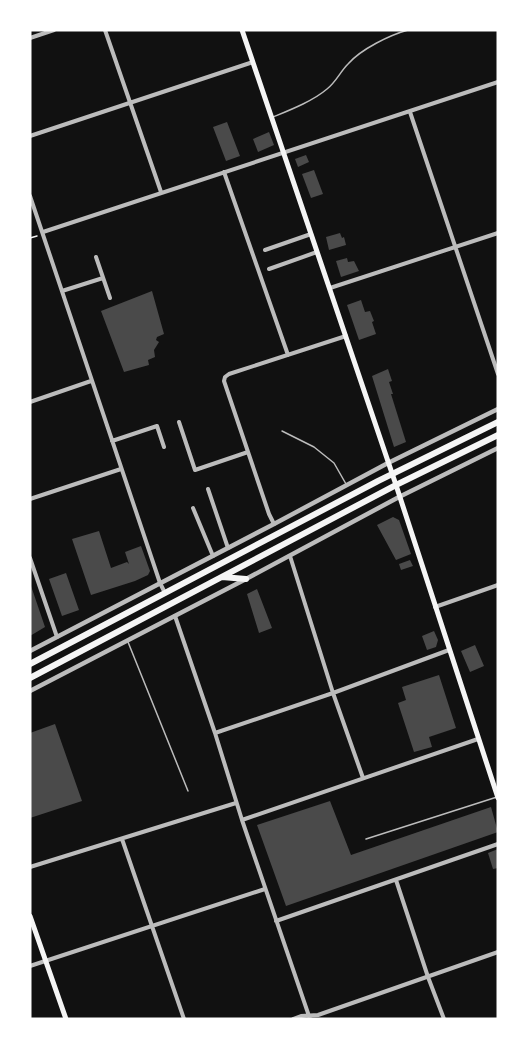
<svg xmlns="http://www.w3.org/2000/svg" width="528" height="1049" font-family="'Public Sans',sans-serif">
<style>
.building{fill:#4a4a4a}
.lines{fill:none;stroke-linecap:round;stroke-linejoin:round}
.path{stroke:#f5f5f5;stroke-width:1.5}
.service{stroke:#bcbcbc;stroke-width:1.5}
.minor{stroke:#bcbcbc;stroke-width:4}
.tertiary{stroke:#bcbcbc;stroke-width:4.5}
.secondary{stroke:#f5f5f5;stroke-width:5}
.primary{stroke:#f5f5f5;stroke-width:6}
</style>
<rect width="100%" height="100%" fill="#111"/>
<path class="building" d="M 227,122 L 240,156 L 226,161 L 213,127 Z
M 269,132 L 274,145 L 258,152 L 253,139 Z
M 306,155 L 309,162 L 298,167 L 295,159 Z
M 314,170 L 323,194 L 311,198 L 302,174 Z
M 340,233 L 342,238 L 344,237 L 346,245 L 329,250 L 326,237 Z
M 347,258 L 348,262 L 354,261 L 359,271 L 341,277 L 336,261 Z
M 152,291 L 164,334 L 157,337 L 156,340 L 159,342 L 154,350 L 155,357 L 148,360 L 149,365 L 124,372 L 101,311 Z
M 361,300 L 365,312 L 370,311 L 374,321 L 372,322 L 376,334 L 359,340 L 347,305 Z
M 388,369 L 392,381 L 389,382 L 393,394 L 391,394 L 406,442 L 394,447 L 372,376 Z
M 393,517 L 399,520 L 411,554 L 396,560 L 377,525 Z
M 99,531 L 111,568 L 127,562 L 129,564 L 125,552 L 141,546 L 150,571 L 148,575 L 135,581 L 91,595 L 72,539 Z
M 410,560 L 413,566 L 401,570 L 399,564 Z
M 66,573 L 79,610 L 62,616 L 49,579 Z
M 30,583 L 45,627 L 30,636 Z
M 257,589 L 272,628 L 259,633 L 247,594 Z
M 434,631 L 438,640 L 436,647 L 427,650 L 422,636 Z
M 475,645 L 484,666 L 470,672 L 461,651 Z
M 439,675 L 456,728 L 429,737 L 432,747 L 414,752 L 398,703 L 406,700 L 402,687 Z
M 55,724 L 82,801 L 30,818 L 30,733 Z
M 330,801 L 351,855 L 491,807 L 498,832 L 286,906 L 257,825 Z
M 498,849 L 498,868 L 493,869 L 488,853 Z"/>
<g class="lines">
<path class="path" d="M 30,238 L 37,236"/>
<path class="service" d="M 273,117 C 290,110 313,101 327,89 C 336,82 340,72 348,64 C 361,49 390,35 408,30
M 282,431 L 314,447 L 334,463 L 346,484
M 128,642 L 188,791
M 366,839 L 497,797"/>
<path class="minor" d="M 105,30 L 161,192
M 30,38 L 54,30
M 410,112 L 498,374
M 30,136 L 253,62
M 224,172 L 288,355
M 30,196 L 160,583 L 165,593
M 43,232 L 498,82
M 265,250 L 311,234
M 96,257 L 110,298
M 269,269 L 317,252
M 330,288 L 498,233
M 62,291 L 103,278
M 30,402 L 91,381
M 179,422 L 195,470 L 248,452
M 112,441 L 157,426 L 164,447
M 208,489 L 228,548
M 30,499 L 121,469
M 193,508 L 213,556
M 274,524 L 269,514 L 224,381 L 225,377 L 229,374 L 346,336
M 290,556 L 333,693 L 363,778
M 30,558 L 57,637
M 435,607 L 498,585
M 175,616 L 215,733 L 242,820 L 310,1019
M 215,733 L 333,693 L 449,650
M 242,820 L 478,739
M 122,839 L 184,1019
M 30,867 L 236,803
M 396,880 L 428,977 L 444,1019
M 276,921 L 498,844
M 30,966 L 265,889
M 293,1019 L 301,1016 L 318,1015 L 498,952"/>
<path class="tertiary" d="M 30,651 L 274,524 L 388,463 L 498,409
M 30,691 L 246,579 L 399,497 L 498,448"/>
<path class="secondary" d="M 242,30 L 396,485 L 498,798
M 30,916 L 66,1019"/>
<path class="primary" d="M 222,577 L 246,579
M 30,664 L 378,481 L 498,422
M 30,678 L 396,485 L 498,435"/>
</g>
<rect width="528" height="1049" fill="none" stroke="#ffffff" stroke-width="63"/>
</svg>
